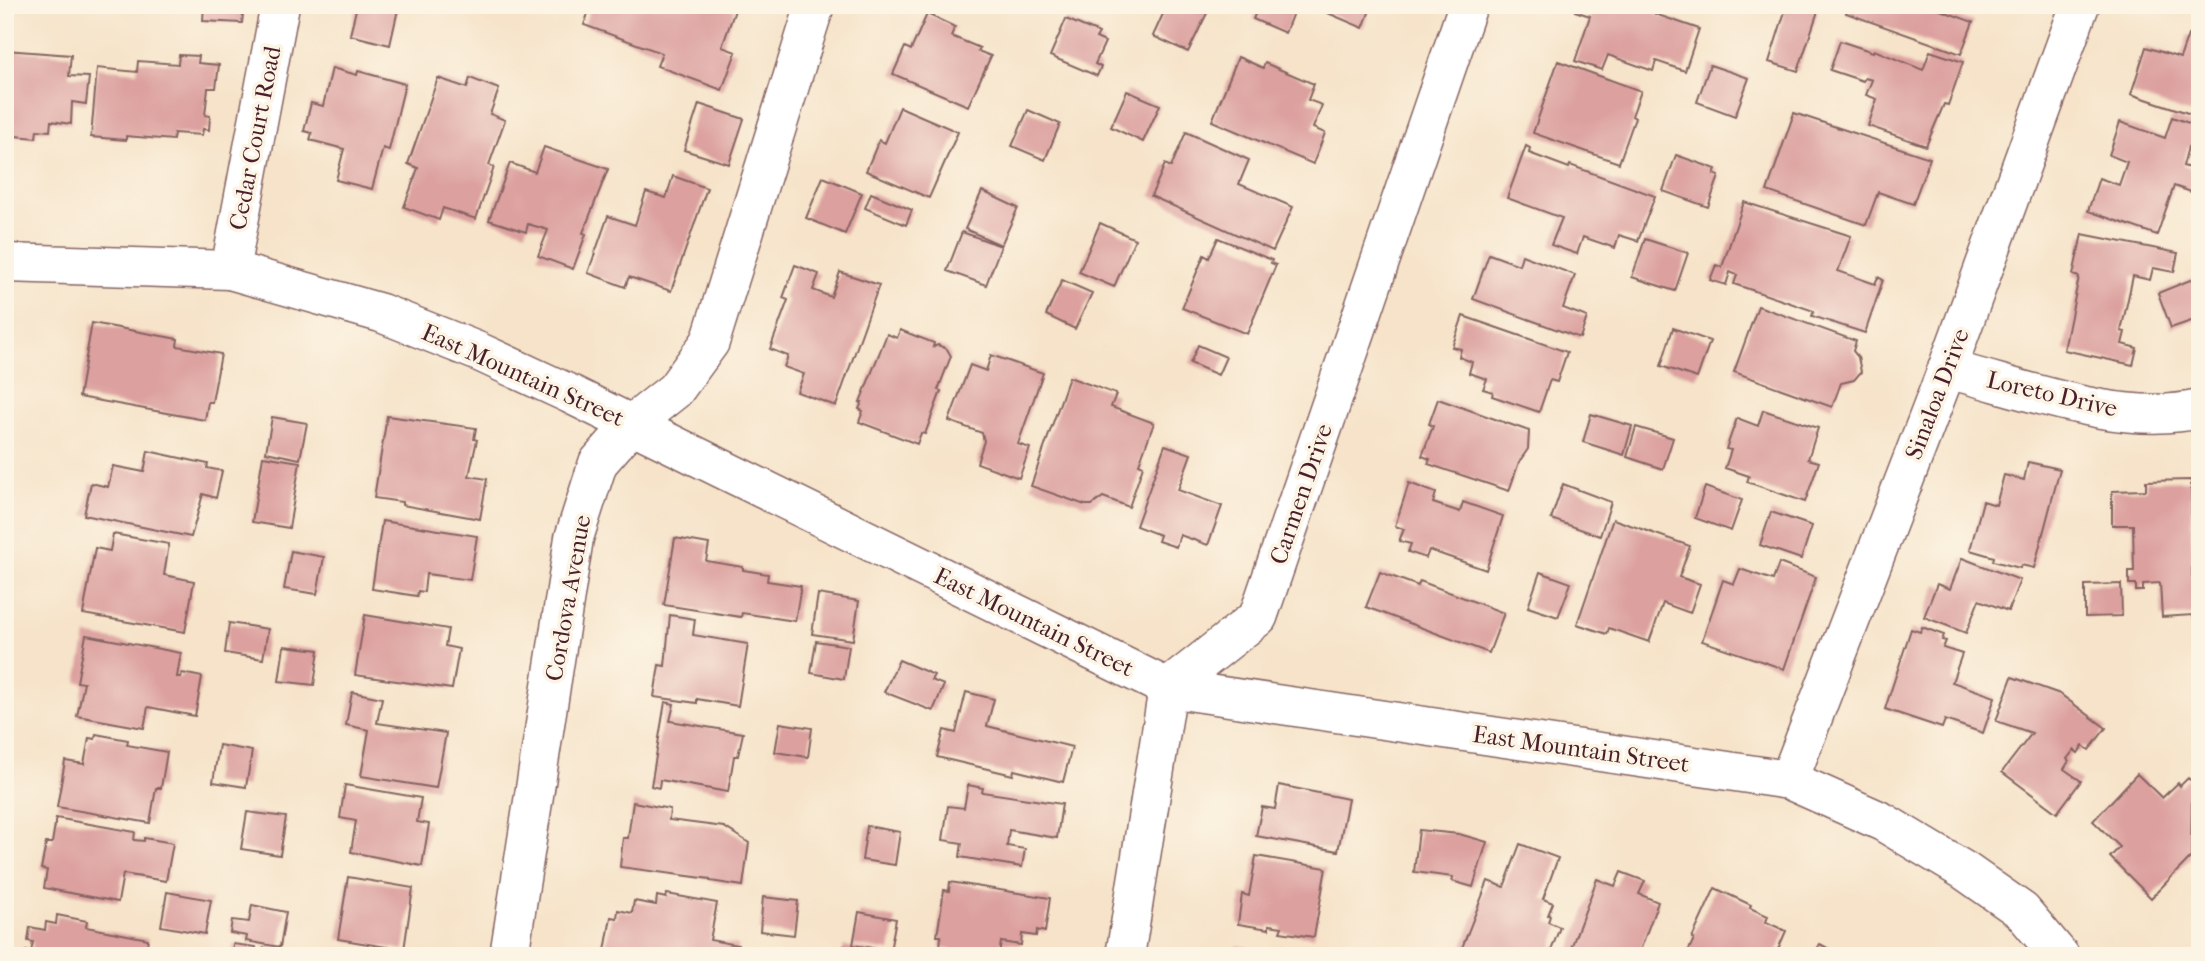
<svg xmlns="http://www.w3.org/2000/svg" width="2205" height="961" font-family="'IM FELL French Canon',serif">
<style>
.building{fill:#dca09f;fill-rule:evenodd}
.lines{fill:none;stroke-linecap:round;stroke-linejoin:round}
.minor-casing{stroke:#866462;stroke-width:41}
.tertiary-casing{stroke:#866462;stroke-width:41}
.minor{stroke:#fff;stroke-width:38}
.tertiary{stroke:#fff;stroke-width:38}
.labels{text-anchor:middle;stroke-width:7;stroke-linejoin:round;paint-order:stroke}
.street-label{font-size:24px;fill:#4a1f2b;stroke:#fcf5e5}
</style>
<rect width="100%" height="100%" fill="#fcf5e5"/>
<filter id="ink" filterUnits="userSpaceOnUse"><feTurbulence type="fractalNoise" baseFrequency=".0143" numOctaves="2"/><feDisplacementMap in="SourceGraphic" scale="14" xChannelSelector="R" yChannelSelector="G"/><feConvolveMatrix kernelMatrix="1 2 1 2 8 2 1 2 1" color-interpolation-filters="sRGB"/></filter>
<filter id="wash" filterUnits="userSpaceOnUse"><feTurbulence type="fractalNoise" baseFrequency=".00686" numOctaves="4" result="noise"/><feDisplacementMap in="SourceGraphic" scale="28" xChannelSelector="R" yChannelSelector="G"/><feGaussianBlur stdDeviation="1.57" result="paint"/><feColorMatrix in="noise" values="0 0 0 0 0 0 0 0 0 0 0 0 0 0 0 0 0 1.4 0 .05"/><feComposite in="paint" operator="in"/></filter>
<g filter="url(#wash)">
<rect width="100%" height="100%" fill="#f6e3c9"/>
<g id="blocks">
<path class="building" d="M 204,5 L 244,5 L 242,23 L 203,21 Z
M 357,5 L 399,5 L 390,45 L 350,35 Z
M 591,5 L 722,5 L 735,10 L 722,47 L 736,52 L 722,90 L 657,66 L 662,53 L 584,25 Z
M 1167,5 L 1211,5 L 1188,52 L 1153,36 Z
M 1259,5 L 1296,5 L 1285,33 L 1253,19 Z
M 1309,5 L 1372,5 L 1363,28 Z
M 1577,5 L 1659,5 L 1655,14 L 1699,29 L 1685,71 L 1656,61 L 1653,71 L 1608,55 L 1602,70 L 1575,61 L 1590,16 L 1575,11 Z
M 1787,5 L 1801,5 L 1818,11 L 1798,71 L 1769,62 Z
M 1849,5 L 1939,5 L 1940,10 L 1973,22 L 1961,54 L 1846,13 Z
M 927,14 L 955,27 L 951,36 L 980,48 L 978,51 L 991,56 L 968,106 L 893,74 L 905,47 L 911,50 Z
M 1066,19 L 1099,33 L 1096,38 L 1105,42 L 1095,64 L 1101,67 L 1097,76 L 1050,56 Z
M 2188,35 L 2195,37 L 2196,35 L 2200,36 L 2200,117 L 2131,94 L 2146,47 L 2180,58 Z
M 1840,41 L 1873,52 L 1874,50 L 1923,70 L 1930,51 L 1963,62 L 1948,105 L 1944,104 L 1926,146 L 1868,126 L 1877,99 L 1866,95 L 1872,80 L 1865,78 L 1863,81 L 1830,70 Z
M 5,50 L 71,55 L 69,76 L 89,77 L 86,104 L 72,102 L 71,124 L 51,121 L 50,131 L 37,130 L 36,138 L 5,135 Z
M 179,55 L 199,56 L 198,63 L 219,65 L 216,88 L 208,88 L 205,115 L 210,116 L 209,130 L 203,129 L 202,135 L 174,133 L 173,140 L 126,136 L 126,140 L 91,137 L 97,68 L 137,72 L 138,61 L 178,64 Z
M 1238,57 L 1263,68 L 1265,63 L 1314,84 L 1308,100 L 1322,105 L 1313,128 L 1325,133 L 1313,164 L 1212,121 Z
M 1558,61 L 1641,91 L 1632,116 L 1635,118 L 1619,163 L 1533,133 Z
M 1710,65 L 1749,78 L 1735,116 L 1697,102 Z
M 332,68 L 357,75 L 358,71 L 405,84 L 389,150 L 383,148 L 372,189 L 336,180 L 344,149 L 310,140 L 312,133 L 304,131 L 311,103 L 323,106 Z
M 438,78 L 467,88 L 470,78 L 499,89 L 490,114 L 505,120 L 489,165 L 494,167 L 476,219 L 443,208 L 439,220 L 404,207 L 418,168 L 408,164 Z
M 1127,91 L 1160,105 L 1143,142 L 1111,127 Z
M 699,104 L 744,119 L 729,164 L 684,150 Z
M 900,107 L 958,132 L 929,198 L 866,171 L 879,140 L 885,143 Z
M 1028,110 L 1060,124 L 1045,160 L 1012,146 Z
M 1794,113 L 1930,158 L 1913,204 L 1878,192 L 1866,225 L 1767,191 Z
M 2172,117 L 2200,127 L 2200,195 L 2174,186 L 2157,235 L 2088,211 L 2099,178 L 2119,185 L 2127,162 L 2109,155 L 2120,122 L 2165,138 ZM 2188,147 L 2199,150 L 2193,169 L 2183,166 Z
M 1186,132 L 1249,160 L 1239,184 L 1293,207 L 1273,251 L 1151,196 L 1165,164 L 1171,167 Z
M 1526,146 L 1530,148 L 1529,153 L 1569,168 L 1570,165 L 1655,196 L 1638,241 L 1619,235 L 1615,248 L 1583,237 L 1577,254 L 1551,245 L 1562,218 L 1507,198 Z
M 544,147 L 608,169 L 583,233 L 586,234 L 573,269 L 538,256 L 548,230 L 528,224 L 526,232 L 489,220 L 510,163 L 535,172 Z
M 1676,155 L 1716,169 L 1714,174 L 1719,176 L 1708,207 L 1663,191 Z
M 673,176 L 707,188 L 671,291 L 629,277 L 625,287 L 588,273 L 608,216 L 635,225 L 646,192 L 666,198 Z
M 823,177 L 862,193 L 845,234 L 806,218 Z
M 982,191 L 1018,208 L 1001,245 L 965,229 Z
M 871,193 L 912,210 L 906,225 L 865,208 Z
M 1744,202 L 1851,236 L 1838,271 L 1875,284 L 1878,277 L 1883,280 L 1865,333 L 1812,316 L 1814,311 L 1734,284 L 1737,275 L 1730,272 L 1726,285 L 1710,280 L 1716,265 L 1722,267 Z
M 1100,223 L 1135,239 L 1114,287 L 1079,272 Z
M 962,232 L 1001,246 L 986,285 L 947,271 Z
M 2082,234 L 2178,253 L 2174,272 L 2153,268 L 2150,280 L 2133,276 L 2121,331 L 2125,332 L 2122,344 L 2137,348 L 2133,365 L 2064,350 L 2079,277 L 2073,275 Z
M 1218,238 L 1272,260 L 1271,263 L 1276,265 L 1247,334 L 1182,308 L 1204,255 L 1209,258 Z
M 1645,239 L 1688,253 L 1675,291 L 1632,277 Z
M 1489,254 L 1519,265 L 1522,255 L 1575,275 L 1563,308 L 1587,317 L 1580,338 L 1473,299 Z
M 795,265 L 819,274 L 813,290 L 831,297 L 840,272 L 879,285 L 836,406 L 797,392 L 804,374 L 784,367 L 788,356 L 770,349 L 788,300 L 783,298 Z
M 2195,278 L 2200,289 L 2200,318 L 2171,328 L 2158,293 Z
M 1062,280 L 1092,293 L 1075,329 L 1046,315 Z
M 1758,306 L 1856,341 L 1853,351 L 1858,357 L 1861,372 L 1854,380 L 1841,383 L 1832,407 L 1734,372 Z
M 1463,316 L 1567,352 L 1557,382 L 1550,380 L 1539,412 L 1492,396 L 1493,392 L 1483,389 L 1487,379 L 1469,373 L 1472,362 L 1459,357 L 1461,349 L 1452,347 Z
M 92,323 L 178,339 L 177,346 L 221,354 L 212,402 L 208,402 L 205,420 L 79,397 Z
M 1673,328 L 1710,341 L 1697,378 L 1661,366 Z
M 900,330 L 934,343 L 933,347 L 938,345 L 947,349 L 951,356 L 938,390 L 941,391 L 925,434 L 921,433 L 917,444 L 859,422 L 863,411 L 859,409 L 862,402 L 860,402 L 887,334 L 897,338 Z
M 1198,345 L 1226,357 L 1218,375 L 1190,363 Z
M 991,355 L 1043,373 L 1018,444 L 1030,448 L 1019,478 L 977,463 L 984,441 L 982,433 L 949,421 L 970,365 L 986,371 Z
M 1069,377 L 1116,394 L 1111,407 L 1154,423 L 1139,464 L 1143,466 L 1129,507 L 1103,497 L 1092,505 L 1085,505 L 1031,486 Z
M 1438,399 L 1529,431 L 1528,449 L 1519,462 L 1509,491 L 1428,464 L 1430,459 L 1422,456 L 1433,426 L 1429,424 Z
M 1763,410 L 1818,428 L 1808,459 L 1819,462 L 1805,502 L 1747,482 L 1749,476 L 1725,468 L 1731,450 L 1726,449 L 1737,418 L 1758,426 Z
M 1591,414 L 1632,426 L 1624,455 L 1583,442 Z
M 387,416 L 476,428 L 474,439 L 477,440 L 469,476 L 487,479 L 480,519 L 402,505 L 402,502 L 374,498 Z
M 272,417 L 307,423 L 300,459 L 266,452 Z
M 1636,427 L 1673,438 L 1663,469 L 1627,457 Z
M 1165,445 L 1191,454 L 1178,490 L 1222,506 L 1208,545 L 1180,535 L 1176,547 L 1158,541 L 1160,535 L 1136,526 Z
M 148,451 L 208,464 L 207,468 L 222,471 L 216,498 L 203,494 L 191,537 L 84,515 L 91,483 L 108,487 L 113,466 L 144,472 Z
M 263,456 L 300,462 L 289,528 L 252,522 Z
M 2028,462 L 2060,469 L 2034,568 L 2021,565 L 2020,568 L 1993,561 L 1994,557 L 1970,550 L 1983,501 L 1996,505 L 2004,475 L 2024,480 Z
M 2191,480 L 2192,577 L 2200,577 L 2200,624 L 2194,621 L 2193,615 L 2162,617 L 2160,583 L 2143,584 L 2143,591 L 2136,591 L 2136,584 L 2129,584 L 2129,571 L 2134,571 L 2133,525 L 2112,525 L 2112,491 L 2146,490 L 2146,481 Z
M 1409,483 L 1436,493 L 1433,503 L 1460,512 L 1463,502 L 1503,516 L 1486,570 L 1429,550 L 1426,558 L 1408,552 L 1411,544 L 1399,541 L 1404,529 L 1395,526 Z
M 1563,484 L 1611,502 L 1600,536 L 1551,519 Z
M 1705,487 L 1742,500 L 1731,531 L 1695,518 Z
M 1771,512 L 1812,526 L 1801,559 L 1760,545 Z
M 1613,519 L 1690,546 L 1679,577 L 1700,584 L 1690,613 L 1663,603 L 1649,642 L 1609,628 L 1607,634 L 1577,624 Z
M 382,521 L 477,536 L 470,580 L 426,574 L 424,592 L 418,591 L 417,596 L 372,589 Z
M 113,534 L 169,544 L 164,575 L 194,581 L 185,632 L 83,614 L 95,548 L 110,551 Z
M 675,538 L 709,544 L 706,561 L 743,567 L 743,570 L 768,574 L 767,581 L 801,586 L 795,621 L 742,613 L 741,617 L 664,605 Z
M 291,551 L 324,557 L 317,594 L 284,589 Z
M 1962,558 L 2020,580 L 2008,611 L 1979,600 L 1966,633 L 1924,617 L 1937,584 L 1950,589 Z
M 1779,563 L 1816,577 L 1784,669 L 1702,641 L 1723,580 L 1734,584 L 1740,569 L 1773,580 Z
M 1380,572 L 1418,586 L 1420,581 L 1504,613 L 1489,653 L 1366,607 Z
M 1540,572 L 1571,583 L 1558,617 L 1528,607 Z
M 2121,584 L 2122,616 L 2085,617 L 2085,585 Z
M 818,594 L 859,601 L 853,640 L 812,634 Z
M 365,615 L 448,629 L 445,646 L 459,649 L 452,689 L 355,675 Z
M 670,615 L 695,619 L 693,635 L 748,644 L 738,706 L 697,699 L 697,703 L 654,697 L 659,665 L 665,666 Z
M 229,623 L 268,629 L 263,659 L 225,653 Z
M 1922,627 L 1944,635 L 1942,640 L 1946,641 L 1943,648 L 1962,654 L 1952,682 L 1995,697 L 1983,733 L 1945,720 L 1942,728 L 1885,709 L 1911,629 L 1920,632 Z
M 86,635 L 181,653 L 177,677 L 181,677 L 182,673 L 202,677 L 195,716 L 148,707 L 144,728 L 77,716 L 84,683 L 77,682 Z
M 816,641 L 849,646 L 844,679 L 811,673 Z
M 284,646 L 319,650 L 314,685 L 279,681 Z
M 899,660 L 934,675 L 931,680 L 944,685 L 933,711 L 884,692 Z
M 2012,677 L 2060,694 L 2106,728 L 2089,750 L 2083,746 L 2078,753 L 2074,750 L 2067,759 L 2069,761 L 2064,769 L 2081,781 L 2057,813 L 2002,772 L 2032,733 L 1996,721 Z
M 352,692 L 382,698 L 377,723 L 446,733 L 436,788 L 361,776 L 369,730 L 346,725 Z
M 966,692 L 994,699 L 987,726 L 1072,747 L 1063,782 L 1014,770 L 1013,775 L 937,757 L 944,730 L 956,733 Z
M 665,702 L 674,704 L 670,721 L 743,733 L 738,756 L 734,756 L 728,792 L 660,780 L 659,788 L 651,786 Z
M 780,723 L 812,728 L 808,757 L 775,752 Z
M 96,734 L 128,740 L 127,745 L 167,752 L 161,788 L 156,788 L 150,823 L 57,807 L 65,761 L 84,764 L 89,738 L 95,739 Z
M 219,745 L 252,751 L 246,787 L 213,782 Z
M 2137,774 L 2162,798 L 2178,783 L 2180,786 L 2188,778 L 2195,784 L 2192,797 L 2191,857 L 2151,898 L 2110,857 L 2120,847 L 2093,821 Z
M 345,785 L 421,798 L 417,822 L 429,824 L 422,866 L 351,852 L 356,821 L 340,818 Z
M 968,785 L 983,788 L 982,792 L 1062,804 L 1057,838 L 1009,830 L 1007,846 L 1025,849 L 1022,867 L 960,857 L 962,843 L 943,840 L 948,806 L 964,808 Z
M 1279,785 L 1348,799 L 1338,851 L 1256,836 L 1262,807 L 1275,809 Z
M 2197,799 L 2200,799 L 2200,867 L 2196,858 Z
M 633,802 L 670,809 L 669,820 L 724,827 L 749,843 L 743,886 L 710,881 L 710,879 L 620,867 L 623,838 L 628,838 Z
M 247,812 L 286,817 L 280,855 L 241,849 Z
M 56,818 L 135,832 L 134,840 L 144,841 L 144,838 L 173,843 L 166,881 L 123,874 L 118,902 L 44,888 L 47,870 L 41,869 L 46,843 L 52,843 Z
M 867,826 L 900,832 L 895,865 L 862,860 Z
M 1419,830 L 1459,834 L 1487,842 L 1473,887 L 1452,881 L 1453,877 L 1414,872 Z
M 1520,844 L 1558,858 L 1543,899 L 1553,903 L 1548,915 L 1550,916 L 1548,922 L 1560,927 L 1549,956 L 1467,956 L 1460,953 L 1488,881 L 1504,887 Z
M 1256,856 L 1326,868 L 1314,937 L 1280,932 L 1282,927 L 1269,925 L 1269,929 L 1238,924 L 1242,894 L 1249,896 Z
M 1621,872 L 1645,881 L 1639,894 L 1658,902 L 1638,956 L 1568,956 L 1597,879 L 1615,886 Z
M 348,877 L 413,888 L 404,950 L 338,939 Z
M 950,882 L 1050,898 L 1045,932 L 1037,930 L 1036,936 L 1022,934 L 1021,945 L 1001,942 L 999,955 L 989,953 L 989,956 L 987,956 L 940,948 L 941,936 L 937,936 L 944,890 L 949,891 Z
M 1715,888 L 1751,905 L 1750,908 L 1768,916 L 1766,922 L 1786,931 L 1775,956 L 1686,956 L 1694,939 L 1692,938 Z
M 167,892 L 211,900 L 205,934 L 161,926 Z
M 667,894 L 717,903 L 710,940 L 738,945 L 736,956 L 630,956 L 605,951 L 611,917 L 617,918 L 618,910 L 632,913 L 634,901 L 656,905 L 657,896 L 666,898 Z
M 763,897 L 798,901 L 794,935 L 760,931 Z
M 252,905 L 286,912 L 280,947 L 246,941 L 247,936 L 230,933 L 232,920 L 249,922 Z
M 859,912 L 896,919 L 890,951 L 853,945 Z
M 57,915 L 87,921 L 86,927 L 148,939 L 145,956 L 25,956 L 26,951 L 31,952 L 33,942 L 28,941 L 30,927 L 45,930 L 46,922 L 56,924 Z
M 233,944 L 256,947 L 255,956 L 232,956 Z
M 1820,944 L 1842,956 L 1813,956 Z
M 844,946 L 877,952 L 877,956 L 842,956 Z
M 1237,946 L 1277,952 L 1278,946 L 1326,956 L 1236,956 Z
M 264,948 L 305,954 L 305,956 L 263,956 Z
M 1334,950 L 1362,954 L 1362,956 L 1334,956 Z"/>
</g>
</g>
<g filter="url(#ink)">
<use href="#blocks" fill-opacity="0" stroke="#866462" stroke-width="2"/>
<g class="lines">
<defs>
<path id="minor" d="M 230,270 L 280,5
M 1947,369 C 2026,389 2119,427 2200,409
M 1789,780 L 1947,369 L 2080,5
M 509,956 L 574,538 L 598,463 L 632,424 L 675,390 L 710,342 L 815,5
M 1125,956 L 1168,688 L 1258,617 L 1468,5"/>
<path id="tertiary" d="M 5,263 L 230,270 L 381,313 L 477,351 L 570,394 L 1168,688 L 1789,780 L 1883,822 L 1965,871 L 2022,911 L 2060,956"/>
</defs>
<use href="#minor" class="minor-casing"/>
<use href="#tertiary" class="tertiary-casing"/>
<use href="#minor" class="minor"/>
<use href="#tertiary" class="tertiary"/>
</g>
</g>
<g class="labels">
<g class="street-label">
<text transform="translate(255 138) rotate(-79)" y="8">Cedar Court Road</text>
<text transform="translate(523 375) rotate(24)" y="8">East Mountain Street</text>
<text transform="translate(1937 394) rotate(-69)" y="8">Sinaloa Drive</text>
<text transform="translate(2052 394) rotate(13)" y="8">Loreto Drive</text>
<text transform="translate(1301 494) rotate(-71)" y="8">Carmen Drive</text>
<text transform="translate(568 598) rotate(-80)" y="8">Cordova Avenue</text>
<text transform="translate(1034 622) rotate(26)" y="8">East Mountain Street</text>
<text transform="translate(1581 749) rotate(8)" y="8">East Mountain Street</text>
</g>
</g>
<rect width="2205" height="961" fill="none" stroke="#fcf5e5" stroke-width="28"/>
</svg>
